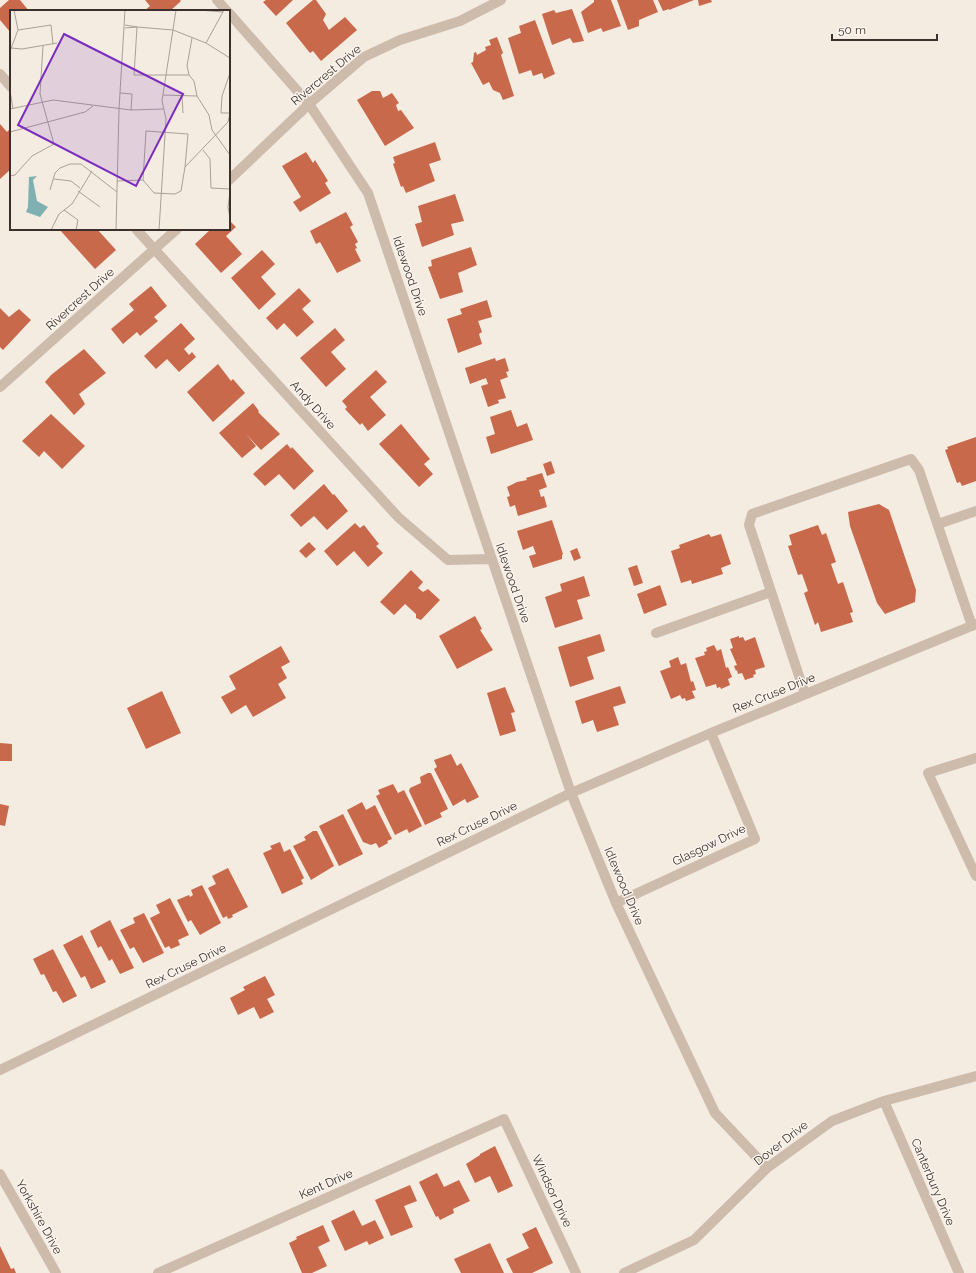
<svg xmlns="http://www.w3.org/2000/svg" width="976" height="1273" font-family="Raleway,sans-serif">
<style>
.building{fill:#c8694b}
.lines{fill:none;stroke-linecap:round;stroke-linejoin:round}
.minor{stroke:#cdbbac;stroke-width:10}
.labels{text-anchor:middle;stroke-width:3;stroke-linejoin:round;paint-order:stroke}
.street-label{font-size:12px;fill:#3b302b;stroke:#fbf5ee}
.inset-road{fill:none;stroke:#aaa098;stroke-width:1}
.view{fill:#7b2cbf;fill-opacity:0.15;stroke:#7b2cbf;stroke-width:2}
.inset-edge{fill:none;stroke:#3b302b;stroke-width:2}
</style>
<rect width="100%" height="100%" fill="#f4ebe1"/>
<path class="building" d="M 9,0 L 20,0 L 29,11 L 11,11 L 11,33 L 0,20 L 0,8 Z
M 145,0 L 180,0 L 181,1 L 170,11 L 144,11 L 150,6 Z
M 266,0 L 293,0 L 276,16 L 263,2 Z
M 313,0 L 316,0 L 326,14 L 323,20 L 329,30 L 345,17 L 357,30 L 321,61 L 313,51 L 310,53 L 286,23 Z
M 594,0 L 611,0 L 621,26 L 603,32 L 601,28 L 588,33 L 581,12 L 594,2 Z
M 617,0 L 653,0 L 658,12 L 639,20 L 639,26 L 628,30 Z
M 658,0 L 694,0 L 669,10 L 669,9 L 663,11 Z
M 698,0 L 711,0 L 712,2 L 699,6 Z
M 572,9 L 584,41 L 573,43 L 570,38 L 552,45 L 542,14 L 554,10 L 556,13 Z
M 535,20 L 555,74 L 544,79 L 542,73 L 533,76 L 531,70 L 519,74 L 508,38 L 521,33 L 519,26 Z
M 497,37 L 503,53 L 501,55 L 514,96 L 503,100 L 500,93 L 493,90 L 489,82 L 483,85 L 471,63 L 473,62 L 474,53 L 476,52 L 477,55 L 486,50 L 485,47 L 491,45 L 489,40 Z
M 372,91 L 380,91 L 383,98 L 392,93 L 399,103 L 396,105 L 398,111 L 401,110 L 414,128 L 385,146 L 357,100 Z
M 0,124 L 7,132 L 9,130 L 11,132 L 11,169 L 0,179 Z
M 435,142 L 441,160 L 429,164 L 435,181 L 406,193 L 403,186 L 401,187 L 393,164 L 395,163 L 393,157 Z
M 306,152 L 313,163 L 315,160 L 328,181 L 325,183 L 331,193 L 300,212 L 293,202 L 301,197 L 282,166 Z
M 455,194 L 464,221 L 451,224 L 454,235 L 422,247 L 415,224 L 422,222 L 418,206 Z
M 346,212 L 353,225 L 350,227 L 358,242 L 355,244 L 357,248 L 355,249 L 361,261 L 337,273 L 320,242 L 316,244 L 310,231 Z
M 229,220 L 236,227 L 226,236 L 242,254 L 221,273 L 195,244 L 211,229 L 229,229 Z
M 59,229 L 97,229 L 116,250 L 95,269 Z
M 471,247 L 477,265 L 458,273 L 463,292 L 440,299 L 428,267 L 432,266 L 431,260 Z
M 262,250 L 275,264 L 261,277 L 276,294 L 259,310 L 231,278 Z
M 151,286 L 167,306 L 154,317 L 158,321 L 140,336 L 137,332 L 123,344 L 111,329 L 134,310 L 129,304 Z
M 299,288 L 311,301 L 302,309 L 314,322 L 297,337 L 284,323 L 277,330 L 266,318 Z
M 487,300 L 492,317 L 478,321 L 482,332 L 479,334 L 482,344 L 458,353 L 447,319 L 462,314 L 460,309 Z
M 0,308 L 9,317 L 19,309 L 31,320 L 3,350 L 0,347 Z
M 181,323 L 195,339 L 184,349 L 189,355 L 192,352 L 196,357 L 179,372 L 167,359 L 156,369 L 144,356 Z
M 335,328 L 345,340 L 331,352 L 346,369 L 326,387 L 300,358 Z
M 84,349 L 106,373 L 79,394 L 85,404 L 74,415 L 45,382 L 51,375 Z
M 495,358 L 496,361 L 505,358 L 509,371 L 506,372 L 508,377 L 500,380 L 506,398 L 498,400 L 499,403 L 488,407 L 481,386 L 488,384 L 486,378 L 470,384 L 465,368 Z
M 218,364 L 231,381 L 233,379 L 245,393 L 213,422 L 187,392 Z
M 376,370 L 387,382 L 370,397 L 386,415 L 368,431 L 362,423 L 360,425 L 345,409 L 347,407 L 342,401 Z
M 253,403 L 259,411 L 258,412 L 280,434 L 261,450 L 246,434 L 256,446 L 242,458 L 219,433 Z
M 511,410 L 517,427 L 527,423 L 533,440 L 491,454 L 486,437 L 495,434 L 490,417 Z
M 51,414 L 85,446 L 62,469 L 44,451 L 39,457 L 22,441 Z
M 401,424 L 430,459 L 424,464 L 433,474 L 419,487 L 379,444 Z
M 976,437 L 976,481 L 962,486 L 960,482 L 957,483 L 945,450 L 948,449 L 947,447 Z
M 287,444 L 291,449 L 292,447 L 314,471 L 294,490 L 279,474 L 265,486 L 253,474 Z
M 551,461 L 555,473 L 547,476 L 543,464 Z
M 542,473 L 547,487 L 539,490 L 541,497 L 544,496 L 547,507 L 518,516 L 515,505 L 510,507 L 507,497 L 510,496 L 507,487 L 517,482 L 527,480 L 526,478 Z
M 324,484 L 333,495 L 334,494 L 348,511 L 327,530 L 314,516 L 301,527 L 290,515 Z
M 879,504 L 889,510 L 916,590 L 915,602 L 885,614 L 877,603 L 850,526 L 848,512 Z
M 552,520 L 563,554 L 562,555 L 562,559 L 533,568 L 529,556 L 536,554 L 533,546 L 523,550 L 517,531 Z
M 355,523 L 360,528 L 364,525 L 379,544 L 376,546 L 383,553 L 368,567 L 354,551 L 337,566 L 324,551 Z
M 818,525 L 822,535 L 826,533 L 836,562 L 831,564 L 838,584 L 843,582 L 853,612 L 850,613 L 853,622 L 821,632 L 818,622 L 815,625 L 804,593 L 808,591 L 802,574 L 798,575 L 788,546 L 792,545 L 789,535 Z
M 709,534 L 711,537 L 721,534 L 731,564 L 721,568 L 723,574 L 692,584 L 691,580 L 681,583 L 671,551 L 680,548 L 679,545 Z
M 309,542 L 316,549 L 306,558 L 299,551 Z
M 577,548 L 581,558 L 574,561 L 570,551 Z
M 637,565 L 643,583 L 634,586 L 628,568 Z
M 411,570 L 423,582 L 418,588 L 423,592 L 428,589 L 440,600 L 421,620 L 416,618 L 416,614 L 405,604 L 394,615 L 380,602 Z
M 584,576 L 590,596 L 577,600 L 583,619 L 555,628 L 545,597 L 562,591 L 560,584 Z
M 660,585 L 667,605 L 644,614 L 637,594 Z
M 475,616 L 482,629 L 480,630 L 493,650 L 457,669 L 439,636 Z
M 600,634 L 605,651 L 587,657 L 594,679 L 570,687 L 558,647 Z
M 739,636 L 739,638 L 743,637 L 745,641 L 755,637 L 765,667 L 755,670 L 756,674 L 753,675 L 754,677 L 745,680 L 742,673 L 738,674 L 737,670 L 736,671 L 734,666 L 737,665 L 730,649 L 733,648 L 730,639 Z
M 714,645 L 717,651 L 721,649 L 726,668 L 728,667 L 732,677 L 728,679 L 730,685 L 721,689 L 720,687 L 717,688 L 716,684 L 706,687 L 695,658 L 705,655 L 704,652 L 707,651 L 706,648 Z
M 281,646 L 290,662 L 281,667 L 287,678 L 278,684 L 286,698 L 253,717 L 246,705 L 231,714 L 221,697 L 236,689 L 229,676 Z
M 678,657 L 681,665 L 686,663 L 691,682 L 693,681 L 696,690 L 692,691 L 695,698 L 686,701 L 685,698 L 682,699 L 680,695 L 671,699 L 660,671 L 671,667 L 669,661 Z
M 620,686 L 626,703 L 613,707 L 619,725 L 597,732 L 593,720 L 582,724 L 575,701 Z
M 505,687 L 515,712 L 511,713 L 516,731 L 500,736 L 487,693 Z
M 162,691 L 181,733 L 146,749 L 127,708 Z
M 0,743 L 12,744 L 12,761 L 0,761 Z
M 451,754 L 457,766 L 461,763 L 479,797 L 467,803 L 465,799 L 453,806 L 434,769 L 437,767 L 434,760 Z
M 428,773 L 431,773 L 448,809 L 440,813 L 442,817 L 425,825 L 409,791 L 410,788 L 421,783 L 420,777 Z
M 393,784 L 398,793 L 404,790 L 422,826 L 409,833 L 407,829 L 395,835 L 376,796 L 380,794 L 378,790 Z
M 362,802 L 366,810 L 375,805 L 392,839 L 387,841 L 388,843 L 379,848 L 376,843 L 371,845 L 363,842 L 347,810 Z
M 0,804 L 9,806 L 5,826 L 0,825 Z
M 343,814 L 363,854 L 339,866 L 319,826 Z
M 313,831 L 317,831 L 334,866 L 311,880 L 293,846 L 306,840 L 304,837 Z
M 280,842 L 284,852 L 290,849 L 304,878 L 301,880 L 303,884 L 282,894 L 263,853 L 272,849 L 270,846 Z
M 228,868 L 248,907 L 232,915 L 233,917 L 228,919 L 227,916 L 223,918 L 208,888 L 216,884 L 212,876 Z
M 202,885 L 221,923 L 200,935 L 191,920 L 188,922 L 177,900 L 189,895 L 190,897 L 193,895 L 191,890 Z
M 170,898 L 189,935 L 178,940 L 180,945 L 171,949 L 169,946 L 165,948 L 150,918 L 160,913 L 156,905 Z
M 144,913 L 164,953 L 143,963 L 134,947 L 130,949 L 120,930 L 135,923 L 133,918 Z
M 110,920 L 134,968 L 120,974 L 112,959 L 109,961 L 101,946 L 98,948 L 90,931 Z
M 82,935 L 106,982 L 91,989 L 85,976 L 81,978 L 63,945 Z
M 53,949 L 77,996 L 63,1003 L 56,991 L 53,992 L 44,974 L 41,975 L 33,959 Z
M 265,976 L 275,995 L 267,999 L 274,1012 L 260,1019 L 254,1007 L 238,1015 L 230,998 L 245,990 L 243,987 Z
M 495,1146 L 513,1186 L 498,1193 L 490,1176 L 475,1183 L 466,1164 L 480,1155 L 480,1154 Z
M 437,1173 L 444,1187 L 459,1180 L 470,1201 L 453,1209 L 454,1213 L 440,1220 L 438,1216 L 436,1217 L 419,1182 Z
M 410,1185 L 417,1201 L 404,1206 L 413,1227 L 391,1236 L 375,1200 Z
M 354,1210 L 362,1226 L 375,1220 L 384,1238 L 369,1245 L 367,1241 L 345,1251 L 331,1221 Z
M 323,1225 L 330,1241 L 318,1247 L 327,1266 L 312,1273 L 302,1273 L 289,1243 L 297,1239 L 296,1237 Z
M 536,1227 L 553,1263 L 532,1273 L 513,1273 L 506,1259 L 529,1248 L 522,1234 Z
M 490,1243 L 504,1273 L 461,1273 L 454,1259 Z
M 0,1246 L 11,1269 L 14,1268 L 16,1273 L 0,1273 Z"/>
<g class="lines">
<path class="minor" d="M 217,0 L 227,11
M 229,13 L 309,104 L 368,193 L 571,793 L 616,903 L 715,1113 L 767,1168
M 0,74 L 11,87
M 229,180 L 309,104 L 364,57 L 400,40 L 460,21 L 501,0
M 136,229 L 398,517 L 448,560 L 491,559
M 0,387 L 177,229
M 938,524 L 976,511
M 656,633 L 771,592
M 805,694 L 749,525 L 752,514 L 911,459 L 919,470 L 972,626
M 976,758 L 928,773 L 976,876
M 616,903 L 755,839 L 711,733
M 0,1070 L 571,793 L 711,733 L 976,624
M 884,1101 L 959,1273
M 0,1174 L 56,1273
M 158,1273 L 504,1119 L 576,1273
M 624,1273 L 694,1240 L 767,1168 L 832,1121 L 884,1101 L 976,1076"/>
</g>
<g class="labels">
<g class="street-label">
<text transform="translate(326 75) rotate(-40)" y="4">Rivercrest Drive</text>
<text transform="translate(410 276) rotate(71)" y="4">Idlewood Drive</text>
<text transform="translate(80 299) rotate(-42)" y="4">Rivercrest Drive</text>
<text transform="translate(313 405) rotate(48)" y="4">Andy Drive</text>
<text transform="translate(513 583) rotate(71)" y="4">Idlewood Drive</text>
<text transform="translate(774 693) rotate(-22)" y="4">Rex Cruse Drive</text>
<text transform="translate(477 824) rotate(-26)" y="4">Rex Cruse Drive</text>
<text transform="translate(709 845) rotate(-26)" y="4">Glasgow Drive</text>
<text transform="translate(624 886) rotate(67)" y="4">Idlewood Drive</text>
<text transform="translate(186 966) rotate(-26)" y="4">Rex Cruse Drive</text>
<text transform="translate(781 1143) rotate(-38)" y="4">Dover Drive</text>
<text transform="translate(933 1182) rotate(67)" y="4">Canterbury Drive</text>
<text transform="translate(326 1184) rotate(-24)" y="4">Kent Drive</text>
<text transform="translate(552 1191) rotate(65)" y="4">Windsor Drive</text>
<text transform="translate(39 1217) rotate(61)" y="4">Yorkshire Drive</text>
</g>
</g>
<g transform="translate(10 10)">
<rect width="220" height="220" fill="#f4ebe1"/>
<path d="M 27,166 L 23,170 L 27,191 L 38,197 L 30,207 L 16,202 L 18,197 L 19,167 Z" fill="#7fb0b2"/>
<path class="inset-road" d="M 189,0 L 213,2M 115,18 L 127,17 L 115,15M 8,20 L 41,15 L 43,34M 182,28 L 177,56 L 179,65 L 184,71 L 187,86 L 199,105 L 202,120 L 220,145M 196,33 L 214,0M 1,38 L 12,39 L 47,33M 0,41 L 8,20 L 4,0M 220,63 L 212,86 L 211,103 L 220,103M 179,65 L 124,65 L 127,17 L 163,20 L 196,33 L 220,48M 0,81 L 3,99M 110,83 L 122,84 L 121,100M 153,85 L 187,86M 172,86 L 173,103M 0,99 L 43,90 L 121,100 L 153,99M 0,122 L 75,102 L 83,96M 193,140 L 200,149 L 201,178 L 220,179M 0,166 L 5,165 L 22,146 L 44,134 L 30,84 L 33,36M 44,169 L 61,171 L 70,178M 133,170 L 144,183 L 165,184 L 171,181 L 175,157 L 218,112 L 220,103M 133,170 L 136,121 L 178,124 L 175,157M 107,171 L 133,170M 40,180 L 45,163 L 50,158 L 60,154 L 71,154 L 107,182M 68,181 L 90,197M 220,182 L 218,197 L 220,208M 54,200 L 68,210 L 66,220M 6,220 L 26,220M 41,220 L 49,204 L 62,194 L 82,161M 106,220 L 109,99 L 115,0M 149,220 L 156,109 L 152,91 L 166,0"/>
<path class="view" d="M 54,24 L 173,84 L 126,176 L 8,115 Z"/>
<rect width="220" height="220" class="inset-edge"/>
</g>
<path d="M832 34v6h105v-6" fill="none" stroke="#3b302b" stroke-width="2"/>
<text x="838" y="34" font-size="12" fill="#3b302b" stroke="#fbf5ee" stroke-width="3" paint-order="stroke">50 m</text>
</svg>
